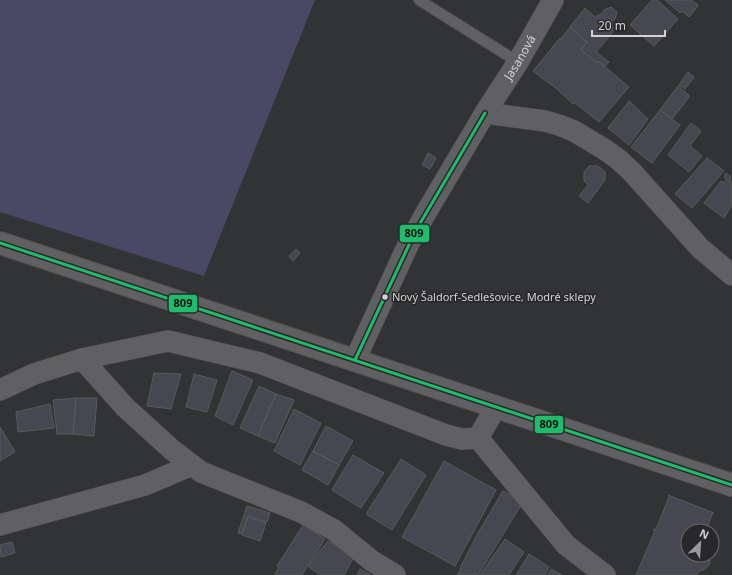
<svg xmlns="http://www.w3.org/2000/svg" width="732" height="575" font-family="'Noto Sans',sans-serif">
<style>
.green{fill:#484964}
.building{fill:#464750;stroke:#595a5b}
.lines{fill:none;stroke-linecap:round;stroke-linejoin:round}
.lane-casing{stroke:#4f4f50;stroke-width:12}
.street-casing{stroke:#4f4f50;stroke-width:22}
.secondary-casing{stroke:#4f4f50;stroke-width:24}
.lane{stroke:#606062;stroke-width:10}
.street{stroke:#606062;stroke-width:21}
.secondary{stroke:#606062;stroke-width:22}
.bus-1-casing{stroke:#28282a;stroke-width:6}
.bus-1{stroke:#20bc6c;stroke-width:3}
.bus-dot{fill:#d2d2d4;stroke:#28282a;stroke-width:1.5}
.labels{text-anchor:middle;stroke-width:3;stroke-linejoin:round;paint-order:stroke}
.bus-label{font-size:11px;fill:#d2d2d4;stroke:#28282a;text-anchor:start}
.street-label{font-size:12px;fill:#d2d2d4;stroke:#28282a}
.line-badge{stroke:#28282a;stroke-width:1.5}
.pale-badge-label{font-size:11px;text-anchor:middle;font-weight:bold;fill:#111}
</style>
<rect width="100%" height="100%" fill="#323334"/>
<path class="green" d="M 0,0 L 315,0 L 204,276 L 0,212 Z"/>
<path class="building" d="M 652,0 L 657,0 L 678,19 L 654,46 L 630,25 Z
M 665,0 L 691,0 L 697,4 L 698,6 L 689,17 L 682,11 L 680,13 Z
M 611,7 L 617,12 L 615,19 L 612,21 L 613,32 L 596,52 L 609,62 L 604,67 L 598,61 L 597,63 L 581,50 L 587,42 L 570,27 L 585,8 L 595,17 L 603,13 L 604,10 Z
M 570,27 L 587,42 L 581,50 L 597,63 L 598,61 L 629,87 L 599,122 L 574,102 L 573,104 L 557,89 L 533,71 L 560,38 L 561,39 Z
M 688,72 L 694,77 L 685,89 L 679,85 Z
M 678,86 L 690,96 L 672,119 L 660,110 Z
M 629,101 L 648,119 L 629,145 L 608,128 Z
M 660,110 L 680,125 L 652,163 L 631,147 Z
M 691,123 L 701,131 L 690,146 L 702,156 L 689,172 L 668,155 Z
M 428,153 L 436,158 L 430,169 L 422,165 Z
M 707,158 L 724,171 L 692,208 L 675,194 Z
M 589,166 L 598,166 L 605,172 L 605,180 L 588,203 L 579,196 L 588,185 L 584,181 L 584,172 Z
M 726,173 L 731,177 L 729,180 L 732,182 L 732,199 L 731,201 L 732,202 L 732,205 L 724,218 L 704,203 L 721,181 L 724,183 L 727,179 L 724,177 Z
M 296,249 L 300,253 L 293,261 L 289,256 Z
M 232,371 L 253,380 L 233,425 L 215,416 Z
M 154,373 L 181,374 L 171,409 L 147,406 Z
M 194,374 L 217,380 L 207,412 L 186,407 Z
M 259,386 L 276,394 L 258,436 L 240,428 Z
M 276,394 L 294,400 L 275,443 L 258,436 Z
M 76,398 L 73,434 L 57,434 L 53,400 Z
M 76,398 L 97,398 L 94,436 L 73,434 Z
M 50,404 L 54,428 L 18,432 L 16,412 Z
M 294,409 L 321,423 L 300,465 L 274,451 Z
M 326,426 L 353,441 L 339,465 L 313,451 Z
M 0,427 L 15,452 L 0,461 Z
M 313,451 L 339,465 L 328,485 L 302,470 Z
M 353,455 L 384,473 L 361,508 L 332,490 Z
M 401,459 L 426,475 L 392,530 L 366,514 Z
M 444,461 L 496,490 L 455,566 L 402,537 Z
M 503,491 L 523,502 L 478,575 L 457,575 L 461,569 L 460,568 L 478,533 Z
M 668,495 L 714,513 L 712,515 L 705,531 L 688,531 L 688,555 L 707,555 L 710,561 L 709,565 L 705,569 L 699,571 L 697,575 L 636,575 L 655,531 L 653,530 L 654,529 L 656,529 L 669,497 Z
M 247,506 L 270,513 L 267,522 L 248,516 L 242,534 L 238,533 Z
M 248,517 L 266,523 L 260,541 L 242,535 Z
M 303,525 L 325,539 L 302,575 L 278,575 L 275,574 L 279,567 L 277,566 Z
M 505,539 L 524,552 L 509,575 L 480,575 Z
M 328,541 L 354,557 L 344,575 L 321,575 L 310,568 L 309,566 L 315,557 Z
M 12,542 L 15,553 L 1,557 L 0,545 Z
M 529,554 L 549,567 L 545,575 L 516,575 Z
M 360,569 L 371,575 L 357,575 Z
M 551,569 L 562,575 L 548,575 Z"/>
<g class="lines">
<defs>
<path id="lane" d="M 419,0 L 518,62"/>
<g id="street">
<path d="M 485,113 L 545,121 L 559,125 L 574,131 L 604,149 L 618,159 L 632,172 L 700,248 L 732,275"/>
<path d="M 82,359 L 125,407 L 171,449 L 201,472 L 301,512 L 334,530 L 372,561 L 395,575"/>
<path id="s1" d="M 355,360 L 408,245 L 427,211 L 485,113 L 518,62 L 553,0"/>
<path d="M 0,390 L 34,374 L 82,359 L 168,341 L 260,363 L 446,435 L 462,439 L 478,438"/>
<path d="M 478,438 L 566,545 L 605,575"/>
<path d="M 478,438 L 496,407"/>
<path d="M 0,525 L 145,485 L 192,465"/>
</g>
<path id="secondary" d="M 0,243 L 732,485"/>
</defs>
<use href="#lane" class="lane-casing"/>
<use href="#street" class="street-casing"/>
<use href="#secondary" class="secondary-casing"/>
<use href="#lane" class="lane"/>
<use href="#street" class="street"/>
<use href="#secondary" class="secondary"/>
<defs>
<path id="bus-1" d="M 0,243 L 732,485
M 355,360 L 415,232 L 485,113"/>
</defs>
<use href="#bus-1" class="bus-1-casing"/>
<use href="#bus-1" class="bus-1"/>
</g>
<circle class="bus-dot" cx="385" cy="297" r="3.5"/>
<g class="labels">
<g class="bus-label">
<text x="392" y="301">Nový Šaldorf-Sedlešovice, Modré sklepy</text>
</g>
<g class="street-label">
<text dy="4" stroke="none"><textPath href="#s1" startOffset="345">Jasanová</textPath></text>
</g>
</g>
<g class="line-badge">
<rect x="399" y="224" width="31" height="19" rx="4" fill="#20bc6c"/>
<rect x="168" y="294" width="30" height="19" rx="4" fill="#20bc6c"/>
<rect x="534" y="415" width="30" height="19" rx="4" fill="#20bc6c"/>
</g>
<g class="pale-badge-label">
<text x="414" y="237">809</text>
<text x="183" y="307">809</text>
<text x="549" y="428">809</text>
</g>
<g transform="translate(700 543) rotate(25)"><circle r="19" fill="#28282a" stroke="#6c6c6e"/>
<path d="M0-3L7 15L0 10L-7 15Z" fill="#9a9a9c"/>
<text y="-6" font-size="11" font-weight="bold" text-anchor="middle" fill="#d2d2d4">N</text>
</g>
<path d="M592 30v6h73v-6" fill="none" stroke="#d2d2d4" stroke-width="2"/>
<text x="598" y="30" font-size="12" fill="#d2d2d4" stroke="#28282a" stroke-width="3" paint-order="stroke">20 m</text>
</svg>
